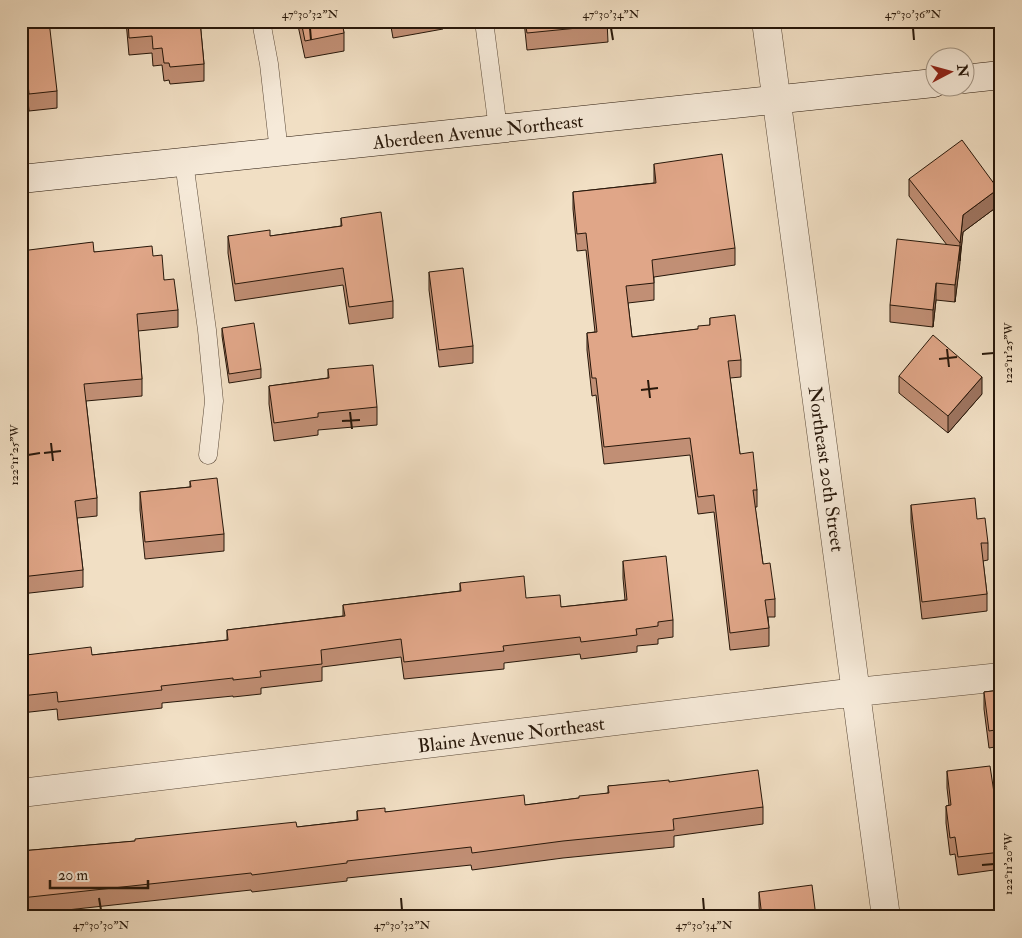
<svg xmlns="http://www.w3.org/2000/svg" width="1022" height="938" font-family="'IM FELL Double Pica',serif">
<style>
.lines{fill:none;stroke-linecap:round;stroke-linejoin:round}
.lane-casing{stroke:#5a4938;stroke-width:19}
.street-casing{stroke:#5a4938;stroke-width:29}
.secondary-casing{stroke:#27170a;stroke-width:29}
.lane{stroke:#f6ead9;stroke-width:18}
.street{stroke:#f6ead9;stroke-width:28}
.secondary{stroke:#f6ead9;stroke-width:28}
.wall{fill:#c18f75;stroke:#27170a}
.shaded-wall{fill:#9d745f;stroke:#27170a}
.building{fill:#e0a688;stroke:#27170a}
.ticks{fill:none;stroke:#27170a;stroke-width:2}
.labels{text-anchor:middle;stroke-width:4;stroke-linejoin:round;paint-order:stroke}
.street-label{font-size:19px;fill:#27170a;stroke:#f6ead9}
.neatline{fill:none;stroke:#27170a;stroke-width:2}
.ticks-label{font-size:12px;text-anchor:middle;fill:#27170a}
</style>
<rect width="100%" height="100%" fill="#f1dfc4"/>
<filter id="stains"><feTurbulence type="fractalNoise" baseFrequency=".004" numOctaves="4"/><feColorMatrix values="0 0 0 0 .2 0 0 0 0 .09 0 0 0 0 .02 0 0 0 .5 -.17"/></filter>
<radialGradient id="worn" r=".72"><stop offset=".6" stop-color="#630" stop-opacity="0"/><stop offset="1" stop-color="#630" stop-opacity=".3"/></radialGradient>
<g class="lines">
<defs>
<path id="lane" d="M 261,21 L 269,64 L 279,152
M 484,21 L 498,129
M 184,162 L 207,330 L 214,401 L 208,455"/>
<path id="street" d="M 766,21 L 886,917
M 21,793 L 857,692 L 1001,677"/>
<path id="secondary" d="M 964,79 L 1001,75
M 21,179 L 934,83"/>
</defs>
<use href="#lane" class="lane-casing"/>
<use href="#street" class="street-casing"/>
<use href="#secondary" class="secondary-casing"/>
<use href="#lane" class="lane"/>
<use href="#street" class="street"/>
<use href="#secondary" class="secondary"/>
</g>
<path class="wall" d="M 21,21 L 57,91 L 57,108 L 29,111 L 26,81 L 21,82 Z
M 126,21 L 200,21 L 204,64 L 204,81 L 170,84 L 169,80 L 164,81 L 162,65 L 153,66 L 152,53 L 129,55 Z
M 297,21 L 342,21 L 344,33 L 344,51 L 305,58 Z
M 390,21 L 443,21 L 443,29 L 393,38 Z
M 524,21 L 607,21 L 608,42 L 527,50 Z
M 654,164 L 735,248 L 735,265 L 654,277 L 654,300 L 628,303 L 632,337 L 698,329 L 710,325 L 710,318 L 741,360 L 741,377 L 730,378 L 740,454 L 757,490 L 757,507 L 755,507 L 763,564 L 775,599 L 775,617 L 768,617 L 769,628 L 769,646 L 730,650 L 714,512 L 698,514 L 690,455 L 604,464 L 596,395 L 592,396 L 587,350 L 587,333 L 595,332 L 586,250 L 577,251 L 573,209 L 573,192 L 654,183 Z
M 909,179 L 998,206 L 963,232 L 955,302 L 936,300 L 933,327 L 890,322 L 890,305 L 947,245 L 909,196 Z
M 341,218 L 393,301 L 393,318 L 349,324 L 343,285 L 235,301 L 228,253 L 228,236 L 270,236 L 341,226 Z
M 21,251 L 94,252 L 153,256 L 178,310 L 178,327 L 138,331 L 142,379 L 142,396 L 86,401 L 97,498 L 97,516 L 77,518 L 83,570 L 83,587 L 21,594 Z
M 429,272 L 473,346 L 473,363 L 439,367 L 429,290 Z
M 222,328 L 261,369 L 261,378 L 229,383 L 222,336 Z
M 328,369 L 377,407 L 377,425 L 318,430 L 318,435 L 274,441 L 269,404 L 269,386 L 328,378 Z
M 899,376 L 982,394 L 948,433 L 899,393 Z
M 1001,405 L 1001,452 L 994,451 L 994,434 Z
M 190,481 L 224,534 L 224,551 L 145,559 L 140,510 L 140,492 L 190,487 Z
M 911,505 L 988,543 L 988,560 L 983,561 L 987,594 L 987,611 L 922,619 L 911,522 Z
M 623,561 L 673,620 L 673,637 L 658,639 L 658,644 L 637,646 L 637,652 L 581,659 L 580,654 L 504,663 L 504,669 L 404,679 L 401,657 L 322,667 L 322,681 L 261,688 L 261,694 L 233,697 L 233,696 L 162,703 L 162,708 L 58,720 L 57,709 L 21,713 L 21,634 L 26,655 L 92,655 L 227,640 L 227,630 L 343,616 L 343,605 L 460,591 L 460,583 L 561,607 L 625,600 L 623,578 Z
M 1001,690 L 1001,746 L 989,748 L 984,709 L 984,692 Z
M 947,771 L 996,806 L 1001,806 L 1001,869 L 958,875 L 955,854 L 950,855 L 946,823 L 946,806 L 949,805 L 947,788 Z
M 669,782 L 763,807 L 763,824 L 674,836 L 674,847 L 563,858 L 472,870 L 471,865 L 347,878 L 347,881 L 252,892 L 251,890 L 21,915 L 21,851 L 297,827 L 357,820 L 357,811 L 385,812 L 525,805 L 579,798 L 608,793 L 608,786 Z
M 759,892 L 816,917 L 760,917 L 759,906 Z"/>
<path class="shaded-wall" d="M 998,189 L 998,206 L 963,232 L 960,261 L 960,243 L 963,215 Z
M 960,246 L 960,263 L 955,302 L 955,285 Z
M 936,283 L 936,300 L 933,327 L 933,310 Z
M 982,377 L 982,394 L 948,433 L 948,416 Z"/>
<path class="building" d="M 21,21 L 49,21 L 57,91 L 29,94 L 26,64 L 21,65 Z
M 128,21 L 200,21 L 204,64 L 170,67 L 169,63 L 164,63 L 162,48 L 153,49 L 152,36 L 129,38 Z
M 301,21 L 342,21 L 344,33 L 305,41 Z
M 525,21 L 607,21 L 608,25 L 527,33 Z
M 962,140 L 998,189 L 963,215 L 960,243 L 909,179 Z
M 722,154 L 735,248 L 652,260 L 654,283 L 626,286 L 632,337 L 698,329 L 698,326 L 710,325 L 710,318 L 735,315 L 741,360 L 728,361 L 740,454 L 753,452 L 757,490 L 753,490 L 763,564 L 770,563 L 775,599 L 765,600 L 769,628 L 730,633 L 714,495 L 698,497 L 690,438 L 604,447 L 596,378 L 592,378 L 587,333 L 597,332 L 586,233 L 577,234 L 573,192 L 656,183 L 654,164 Z
M 381,212 L 393,301 L 349,307 L 343,268 L 235,284 L 228,236 L 270,230 L 270,236 L 342,226 L 341,218 Z
M 897,239 L 960,246 L 955,285 L 936,283 L 933,310 L 890,305 Z
M 93,242 L 94,252 L 152,246 L 153,256 L 162,255 L 164,280 L 174,279 L 178,310 L 137,314 L 142,379 L 84,384 L 97,498 L 75,501 L 83,570 L 21,577 L 21,251 Z
M 463,268 L 473,346 L 439,350 L 429,272 Z
M 254,323 L 261,369 L 229,374 L 222,328 Z
M 933,335 L 982,377 L 948,416 L 899,376 Z
M 373,365 L 377,407 L 318,413 L 318,417 L 274,423 L 269,386 L 329,378 L 328,369 Z
M 1001,405 L 1001,435 L 994,434 Z
M 217,478 L 224,534 L 145,542 L 140,492 L 191,487 L 190,481 Z
M 975,498 L 977,519 L 985,518 L 988,543 L 981,543 L 987,594 L 922,602 L 911,505 Z
M 666,556 L 673,620 L 658,622 L 658,626 L 636,629 L 637,635 L 581,642 L 580,637 L 503,646 L 504,651 L 404,662 L 401,639 L 321,650 L 322,664 L 260,671 L 261,677 L 233,680 L 233,678 L 161,686 L 162,690 L 58,702 L 57,692 L 21,696 L 21,634 L 23,634 L 26,655 L 91,647 L 92,655 L 228,640 L 227,630 L 345,616 L 343,605 L 461,591 L 460,583 L 524,576 L 526,598 L 560,595 L 561,607 L 627,600 L 623,561 Z
M 1001,690 L 1001,729 L 989,731 L 984,692 Z
M 990,766 L 996,806 L 1001,806 L 1001,852 L 958,857 L 955,837 L 950,838 L 946,806 L 951,805 L 947,771 Z
M 758,770 L 763,807 L 673,819 L 674,830 L 563,841 L 472,853 L 471,847 L 347,861 L 347,863 L 252,875 L 251,873 L 21,898 L 21,851 L 135,841 L 135,839 L 296,822 L 297,827 L 358,820 L 357,811 L 385,808 L 385,812 L 524,795 L 525,805 L 579,798 L 579,796 L 609,793 L 608,786 L 669,780 L 669,782 Z
M 812,885 L 816,917 L 762,917 L 759,892 Z"/>
<path class="ticks" d="M 310,28 L 311,40M 611,28 L 613,40M 913,28 L 914,40M 947,349 L 949,367M 982,354 L 994,353M 939,359 L 957,357M 648,380 L 650,398M 641,390 L 658,388M 350,412 L 352,429M 342,421 L 360,420M 51,443 L 53,461M 44,453 L 61,451M 28,455 L 40,453M 982,865 L 994,864M 99,898 L 101,910M 401,898 L 402,910M 703,898 L 704,910"/>
<g class="labels">
<g class="street-label">
<text transform="translate(478 131) rotate(-6)" y="7">Aberdeen Avenue Northeast</text>
<text transform="translate(827 469) rotate(82)" y="7">Northeast 20th Street</text>
<text transform="translate(511 734) rotate(-7)" y="7">Blaine Avenue Northeast</text>
</g>
</g>
<rect width="1022" height="938" fill="none" stroke="#f1dfc4" stroke-width="55"/>
<g transform="translate(950 72) rotate(84)"><circle r="24" fill="#f6ead9" stroke="#a39686"/>
<path d="M0-4L9 19L0 12L-9 19Z" fill="#8f2418"/>
<text y="-8" font-size="14" font-weight="bold" text-anchor="middle" fill="#27170a">N</text>
</g>
<path d="M50 880v8h98v-8" fill="none" stroke="#27170a" stroke-width="2.5"/>
<text x="58" y="880" font-size="15" fill="#27170a" stroke="#f6ead9" stroke-width="4" paint-order="stroke">20 m</text>
<rect x="28" y="28" width="966" height="882" class="neatline"/>
<g class="ticks-label">
<text x="310" y="18">47°30'32"N</text>
<text x="611" y="18">47°30'34"N</text>
<text x="913" y="18">47°30'36"N</text>
<text transform="translate(1008 353) rotate(-90)" y="4">122°11'25"W</text>
<text transform="translate(14 455) rotate(-90)" y="4">122°11'25"W</text>
<text transform="translate(1008 864) rotate(-90)" y="4">122°11'20"W</text>
<text x="101" y="929">47°30'30"N</text>
<text x="402" y="929">47°30'32"N</text>
<text x="704" y="929">47°30'34"N</text>
</g>
<rect width="100%" height="100%" filter="url(#stains)"/>
<rect width="100%" height="100%" fill="url(#worn)"/>
</svg>
